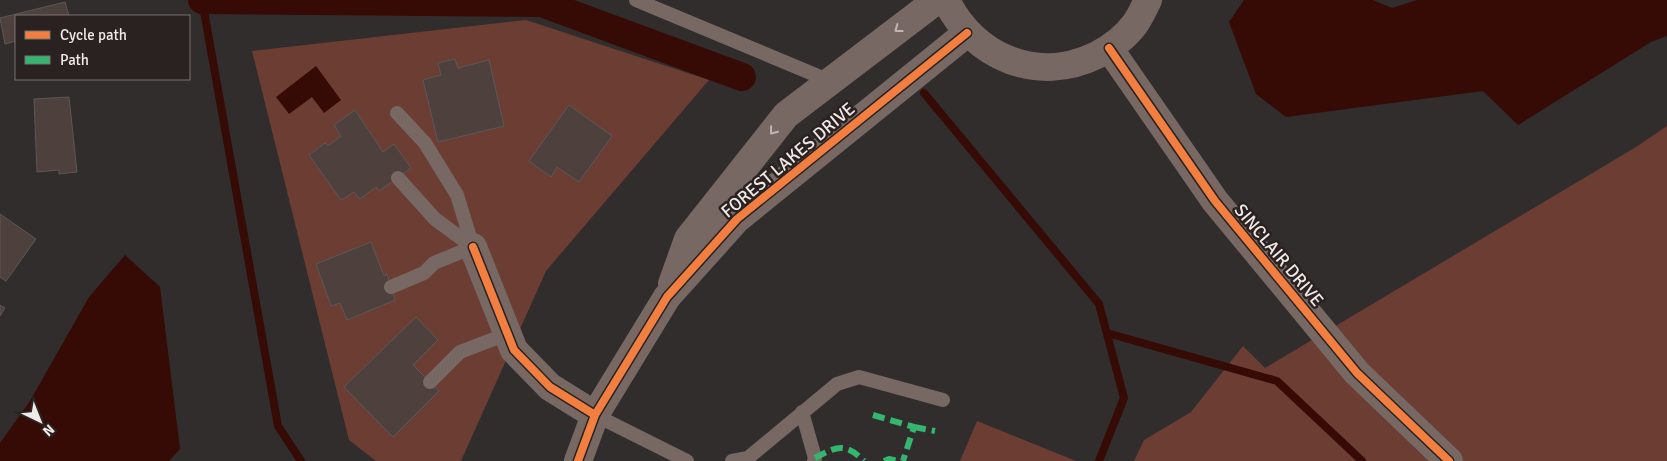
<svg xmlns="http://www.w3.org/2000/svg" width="1667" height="461" font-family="Signika,sans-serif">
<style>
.green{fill:#6c3d32}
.water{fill:#360a05}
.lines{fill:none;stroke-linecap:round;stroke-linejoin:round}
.stream{stroke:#360a05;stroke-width:8}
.canal{stroke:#360a05;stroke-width:28}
.building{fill:#4e403d;stroke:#5b5857}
.lane{stroke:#786864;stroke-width:14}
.street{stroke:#786864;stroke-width:28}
.quiet{stroke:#33b770;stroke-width:6;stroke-dasharray:12 6;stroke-linecap:butt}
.cycleway-casing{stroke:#292220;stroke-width:11}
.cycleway{stroke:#f27e40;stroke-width:8}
.oneway{stroke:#bfb5b3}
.labels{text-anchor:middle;stroke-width:5;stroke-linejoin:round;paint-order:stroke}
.street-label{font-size:18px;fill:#efe9e8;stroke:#292220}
</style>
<rect width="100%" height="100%" fill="#312d2c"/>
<path class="green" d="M 526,20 L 709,80 L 546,271 L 461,461 L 376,461 L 349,440 L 252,51 Z
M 1667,126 L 1667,461 L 1134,461 L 1144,440 L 1191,412 L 1243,346 L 1265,368 L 1636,147 Z
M 977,421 L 1076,461 L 960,461 Z"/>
<path class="water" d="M 1244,0 L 1373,0 L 1392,8 L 1417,0 L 1667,0 L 1667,36 L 1651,42 L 1518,125 L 1483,91 L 1286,117 L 1256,94 L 1229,22 Z
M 316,66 L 341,100 L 324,113 L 312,97 L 289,114 L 276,97 Z
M 125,255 L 160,287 L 180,449 L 169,461 L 0,461 L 0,443 L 30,401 L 89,297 Z"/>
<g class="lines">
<path class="stream" d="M 202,0 L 278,426 L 301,461
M 924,93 L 1099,304 L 1124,398 L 1099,461
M 1107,333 L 1277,381 L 1362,461"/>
<path class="canal" d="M 202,0 L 542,3 L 742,77"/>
</g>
<path class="building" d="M 65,2 L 69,16 L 16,16 L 16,41 L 5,44 L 0,18 Z
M 455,59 L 458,68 L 489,60 L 504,126 L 438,142 L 423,80 L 441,75 L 438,63 Z
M 69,97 L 77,172 L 59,174 L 59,170 L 37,172 L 34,99 Z
M 569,105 L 612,136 L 579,182 L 557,167 L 551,177 L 529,161 Z
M 355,110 L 383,152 L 394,144 L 411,168 L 379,191 L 376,187 L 360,199 L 354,192 L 341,200 L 309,155 L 325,143 L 328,146 L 341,136 L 334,125 Z
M 0,214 L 36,239 L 6,281 L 0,277 Z
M 371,242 L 384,276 L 387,274 L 395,300 L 347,320 L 340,303 L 331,306 L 316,264 Z
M 0,305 L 5,308 L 0,316 Z
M 416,317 L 438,340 L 413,365 L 439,391 L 393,437 L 344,387 Z"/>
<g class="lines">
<path class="lane" d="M 636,0 L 830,81
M 397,113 L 425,143 L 457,195 L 473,247
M 398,178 L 435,219 L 473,247
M 391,287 L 424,273 L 434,263 L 473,247
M 430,382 L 460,352 L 507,334
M 802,412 L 815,458 L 814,461
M 595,415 L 687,461
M 732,461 L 748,458 L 837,384 L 859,377 L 943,400"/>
<path class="street" d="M 946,0 C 974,58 1038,84 1097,55 C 1111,48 1126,36 1135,24 C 1140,17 1144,8 1148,0
M 1109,48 L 1215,201 L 1357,373 L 1449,461
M 473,247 L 514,350 L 550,387 L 595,415
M 672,284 L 688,239 L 786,115 L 937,0
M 578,461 L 595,415 L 667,297 L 737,219 L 967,33"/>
<path class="quiet" d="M 873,415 L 914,427 L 903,461
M 914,427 L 935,431
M 815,458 C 837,446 845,442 864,461
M 884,461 L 889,459 L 898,461"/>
<defs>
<path id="cycleway" d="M 1109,48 L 1215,201 L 1357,373 L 1449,461
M 473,247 L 514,350 L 550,387 L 595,415
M 578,461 L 595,415 L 667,297 L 737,219 L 967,33"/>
</defs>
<use href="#cycleway" class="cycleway-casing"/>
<use href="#cycleway" class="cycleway"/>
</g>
<defs><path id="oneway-chevron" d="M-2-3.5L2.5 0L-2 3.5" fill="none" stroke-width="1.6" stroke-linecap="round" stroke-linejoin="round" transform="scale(1.25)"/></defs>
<g class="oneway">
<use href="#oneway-chevron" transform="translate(898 29) rotate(143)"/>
<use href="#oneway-chevron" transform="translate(773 131) rotate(128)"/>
</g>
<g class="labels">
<g class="street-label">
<text transform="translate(788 160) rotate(-40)" y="6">FOREST LAKES DRIVE</text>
<text transform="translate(1279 255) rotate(50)" y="6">SINCLAIR DRIVE</text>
</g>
</g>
<rect x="15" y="15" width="175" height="65" fill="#292220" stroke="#787270"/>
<rect x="25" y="31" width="25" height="8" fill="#f27e40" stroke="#787270"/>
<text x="60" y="40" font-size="15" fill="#efe9e8">Cycle path</text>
<rect x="25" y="56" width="25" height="8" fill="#33b770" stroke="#787270"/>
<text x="60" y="65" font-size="15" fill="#efe9e8">Path</text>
<g transform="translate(40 421) rotate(137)" stroke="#292220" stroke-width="4" paint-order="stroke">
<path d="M0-4L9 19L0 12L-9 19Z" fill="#efe9e8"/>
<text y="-8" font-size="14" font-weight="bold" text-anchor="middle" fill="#efe9e8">N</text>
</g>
</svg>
